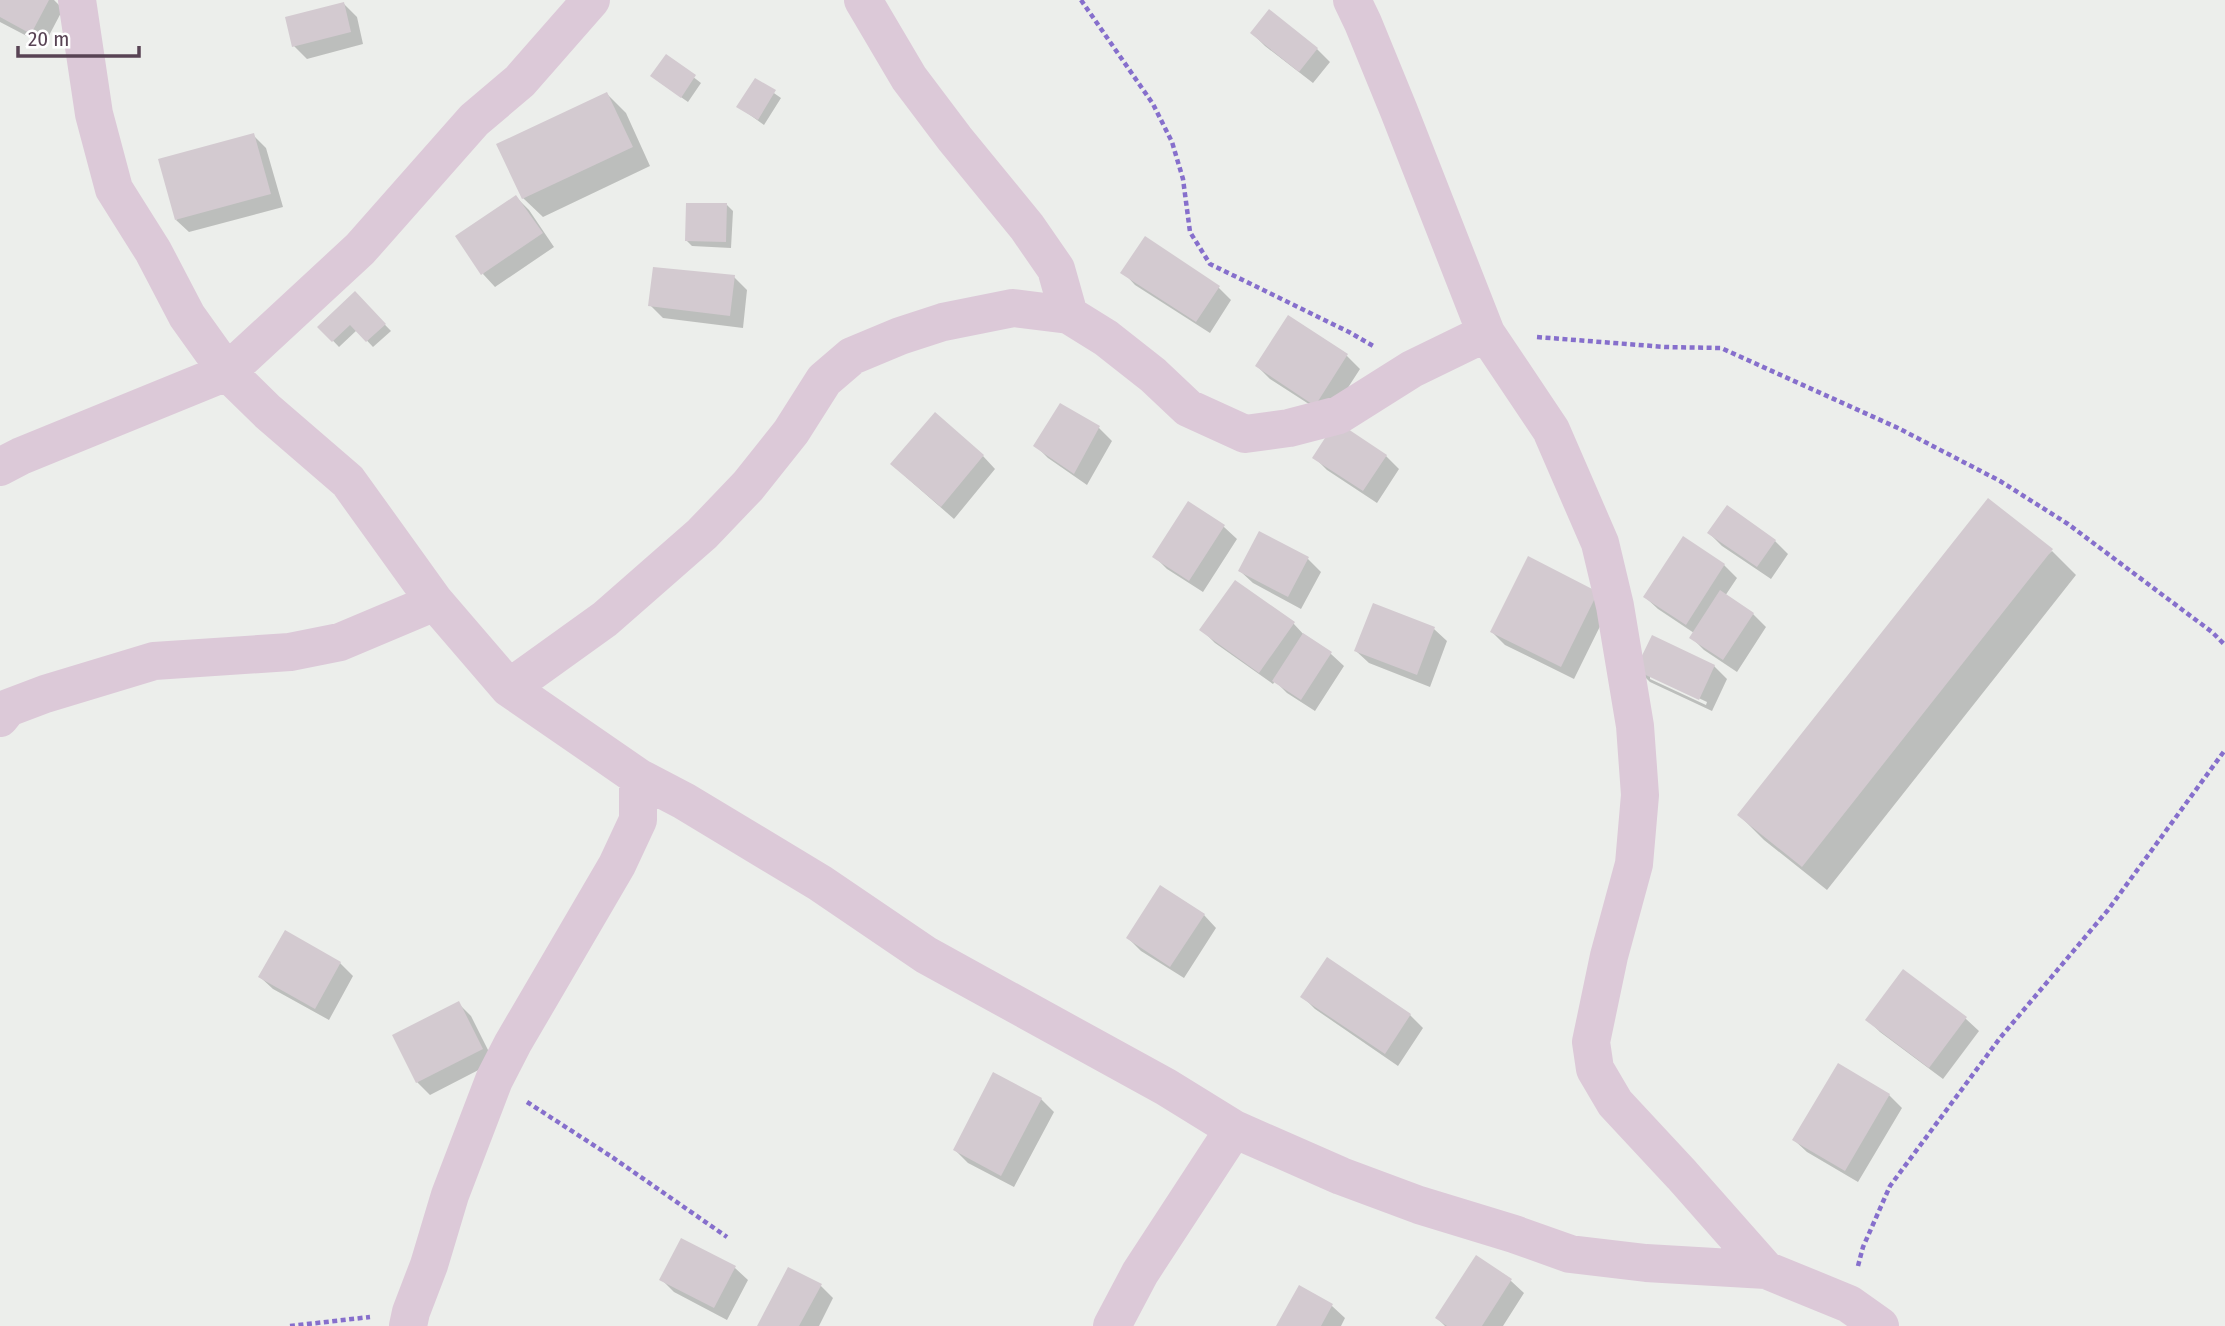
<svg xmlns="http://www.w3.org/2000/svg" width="2225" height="1326" font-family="'Fira Sans Condensed',sans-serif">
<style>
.shadow{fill:#0003;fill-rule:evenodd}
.building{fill:#d3cad0}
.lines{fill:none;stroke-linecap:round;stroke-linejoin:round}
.path{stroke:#866fcc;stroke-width:4.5;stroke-dasharray:5 3.5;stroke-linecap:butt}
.minor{stroke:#dcc9d8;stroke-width:38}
</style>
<rect width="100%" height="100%" fill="#eceeeb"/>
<path class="shadow" d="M 0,0 L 54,0 L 63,9 L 44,45 L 0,22 Z
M 344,4 L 357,17 L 363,44 L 307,59 L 294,46 Z
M 1252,33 L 1317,49 L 1330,62 L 1313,83 L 1265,46 Z
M 666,56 L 701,83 L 688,102 L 658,81 Z
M 755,80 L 781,98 L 764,125 L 739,107 Z
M 607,94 L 626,113 L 650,166 L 543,217 L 523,198 Z
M 253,135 L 266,148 L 283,207 L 189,232 L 176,220 Z
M 516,197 L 529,210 L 554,247 L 495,287 L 483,274 Z
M 727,205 L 733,211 L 731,248 L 692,246 L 686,240 Z
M 1123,272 L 1218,287 L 1231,300 L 1210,333 L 1135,285 Z
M 734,277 L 747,290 L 743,328 L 663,318 L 650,305 Z
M 355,294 L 391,331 L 373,347 L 357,330 L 339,347 L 320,327 Z
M 1289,318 L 1347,356 L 1360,369 L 1329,417 L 1270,379 L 1257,366 Z
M 1061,406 L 1099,428 L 1112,441 L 1087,485 L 1048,458 L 1035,445 Z
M 983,456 L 995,469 L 954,519 L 906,477 Z
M 1386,456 L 1399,469 L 1377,503 L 1327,470 L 1315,458 Z
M 1189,504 L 1224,527 L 1237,539 L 1203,592 L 1167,569 L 1155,557 Z
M 1709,533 L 1775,541 L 1788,554 L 1771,579 L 1722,546 Z
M 1260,534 L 1308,559 L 1321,572 L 1301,609 L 1253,583 L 1240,571 Z
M 1683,539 L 1724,565 L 1737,578 L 1725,596 L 1753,614 L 1766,627 L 1737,672 L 1704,650 L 1691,637 L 1694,633 L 1658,609 L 1645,597 Z
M 2052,551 L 2076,575 L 1827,890 L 1764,840 L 1739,815 Z
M 1529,559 L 1610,606 L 1574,679 L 1505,645 L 1492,632 Z
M 1293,623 L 1306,637 L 1331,654 L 1344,666 L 1315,711 L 1287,693 L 1275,681 L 1273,684 L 1215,643 L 1202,630 Z
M 1434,629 L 1447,641 L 1430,687 L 1369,663 L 1356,651 Z
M 1714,666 L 1727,679 L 1712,711 L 1650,682 L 1637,669 ZM 1650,675 L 1707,702 L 1706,705 L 1650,679 Z
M 1204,915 L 1216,928 L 1184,978 L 1141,951 L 1128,938 Z
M 1328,959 L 1410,1015 L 1423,1028 L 1398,1066 L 1315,1009 L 1303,997 Z
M 340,963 L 353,976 L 329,1020 L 273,989 L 260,977 Z
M 1903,971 L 1966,1019 L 1979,1031 L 1943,1079 L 1880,1032 L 1867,1019 Z
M 458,1003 L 471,1016 L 494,1062 L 430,1095 L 417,1082 Z
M 1889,1095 L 1902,1108 L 1858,1182 L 1807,1152 L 1794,1140 Z
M 1041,1099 L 1054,1112 L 1014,1187 L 968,1163 L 955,1150 Z
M 682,1240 L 735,1268 L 748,1280 L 727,1320 L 674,1292 L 662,1280 Z
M 1476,1258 L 1511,1281 L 1524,1293 L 1503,1326 L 1445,1326 L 1437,1318 Z
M 820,1285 L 833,1298 L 819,1326 L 759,1326 Z
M 1300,1288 L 1332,1306 L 1345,1318 L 1341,1326 L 1278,1326 Z"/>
<path class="building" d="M 0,0 L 49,0 L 31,34 L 0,17 Z
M 344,2 L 351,32 L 292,47 L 285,17 Z
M 1269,9 L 1318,48 L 1299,72 L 1250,33 Z
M 666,54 L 696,75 L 681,98 L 650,76 Z
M 755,78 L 776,90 L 758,120 L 736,107 Z
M 607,92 L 633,147 L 522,199 L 496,144 Z
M 254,133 L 271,194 L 175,220 L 158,159 Z
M 516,195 L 543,233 L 481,275 L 455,236 Z
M 686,203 L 727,203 L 726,242 L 685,241 Z
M 1145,236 L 1220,286 L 1196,322 L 1120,273 Z
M 653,267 L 735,275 L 730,316 L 648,306 Z
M 355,291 L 386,324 L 366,342 L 350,325 L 332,342 L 317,327 Z
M 1288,315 L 1348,354 L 1315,406 L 1255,366 Z
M 1060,403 L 1100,426 L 1074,474 L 1033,446 Z
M 935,412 L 984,455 L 941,507 L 890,464 Z
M 1336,421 L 1387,455 L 1363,491 L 1312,458 Z
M 1988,498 L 2053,549 L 1802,867 L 1737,815 Z
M 1188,501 L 1225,525 L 1189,581 L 1152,557 Z
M 1727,505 L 1776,540 L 1757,567 L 1707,533 Z
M 1259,531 L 1309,557 L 1288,597 L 1238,571 Z
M 1683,536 L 1725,564 L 1686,625 L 1643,597 Z
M 1528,556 L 1598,592 L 1561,667 L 1490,632 Z
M 1235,580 L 1295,622 L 1259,673 L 1199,630 Z
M 1720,590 L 1754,613 L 1723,660 L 1689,638 Z
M 1373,603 L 1435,627 L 1417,675 L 1354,651 Z
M 1303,633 L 1332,652 L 1301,700 L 1272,681 Z
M 1652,635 L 1715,665 L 1699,700 L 1635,670 Z
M 1160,885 L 1205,914 L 1170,967 L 1126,938 Z
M 285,930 L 341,962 L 315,1009 L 258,977 Z
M 1327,957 L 1411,1014 L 1385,1054 L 1300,997 Z
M 1903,969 L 1967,1017 L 1929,1068 L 1865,1020 Z
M 459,1001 L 483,1049 L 416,1083 L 392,1035 Z
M 1838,1063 L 1890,1094 L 1845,1171 L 1792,1140 Z
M 993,1072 L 1042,1098 L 1001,1176 L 953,1150 Z
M 681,1238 L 736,1266 L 714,1308 L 659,1280 Z
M 1476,1255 L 1512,1279 L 1482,1326 L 1447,1326 L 1435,1318 Z
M 788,1267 L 822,1284 L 799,1326 L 757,1326 Z
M 1299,1285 L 1333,1304 L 1321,1326 L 1276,1326 Z"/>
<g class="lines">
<path class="path" d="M 1081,0 L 1153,104 L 1172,142 L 1183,179 L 1190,232 L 1210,264 L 1349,332 L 1375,347
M 1537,337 L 1665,347 L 1721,348 L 1898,428 L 2000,481 L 2068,524 L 2212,632 L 2225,645
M 527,1102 L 612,1157 L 727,1237
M 1858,1266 L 1863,1247 L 1890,1186 L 2000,1038 L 2108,910 L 2225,750
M 290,1326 L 370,1317"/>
<path class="minor" d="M 77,0 L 94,114 L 114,189 L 153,251 L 187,316 L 227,372 L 268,412 L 348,481 L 435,602 L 509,688 L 638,777 L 638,820 L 617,865 L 513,1043 L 494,1080 L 450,1195 L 429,1265 L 411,1312 L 408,1326
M 863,0 L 909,78 L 955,139 L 1027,227 L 1056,269 L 1069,315
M 1352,0 L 1363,23 L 1399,111 L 1486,333 L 1551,430 L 1600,543 L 1615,606 L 1635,726 L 1640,795 L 1634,864 L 1609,956 L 1591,1042 L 1595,1069 L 1615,1103 L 1682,1175 L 1766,1270
M 0,467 L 21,456 L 227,372 L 360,249 L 474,120 L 520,81 L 591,0
M 509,688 L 605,619 L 702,534 L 748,486 L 791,432 L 824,380 L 852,356 L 900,336 L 943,322 L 1013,308 L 1069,315 L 1106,338 L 1153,375 L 1188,408 L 1245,434 L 1289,428 L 1339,415 L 1412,369 L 1486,333
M 0,718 L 8,708 L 45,694 L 154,661 L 290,652 L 340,642 L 435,602
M 638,777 L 684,801 L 820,883 L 926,955 L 1166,1087 L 1234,1129 L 1341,1176 L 1419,1205 L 1514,1234 L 1570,1254 L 1646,1263 L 1766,1270 L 1849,1304 L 1880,1326
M 1112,1326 L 1140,1273 L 1234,1129"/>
</g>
<path d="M18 46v10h121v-10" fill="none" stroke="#584354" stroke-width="3.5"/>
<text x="28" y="46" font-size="21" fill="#584354" stroke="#ffffff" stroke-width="5" paint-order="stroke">20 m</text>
</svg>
